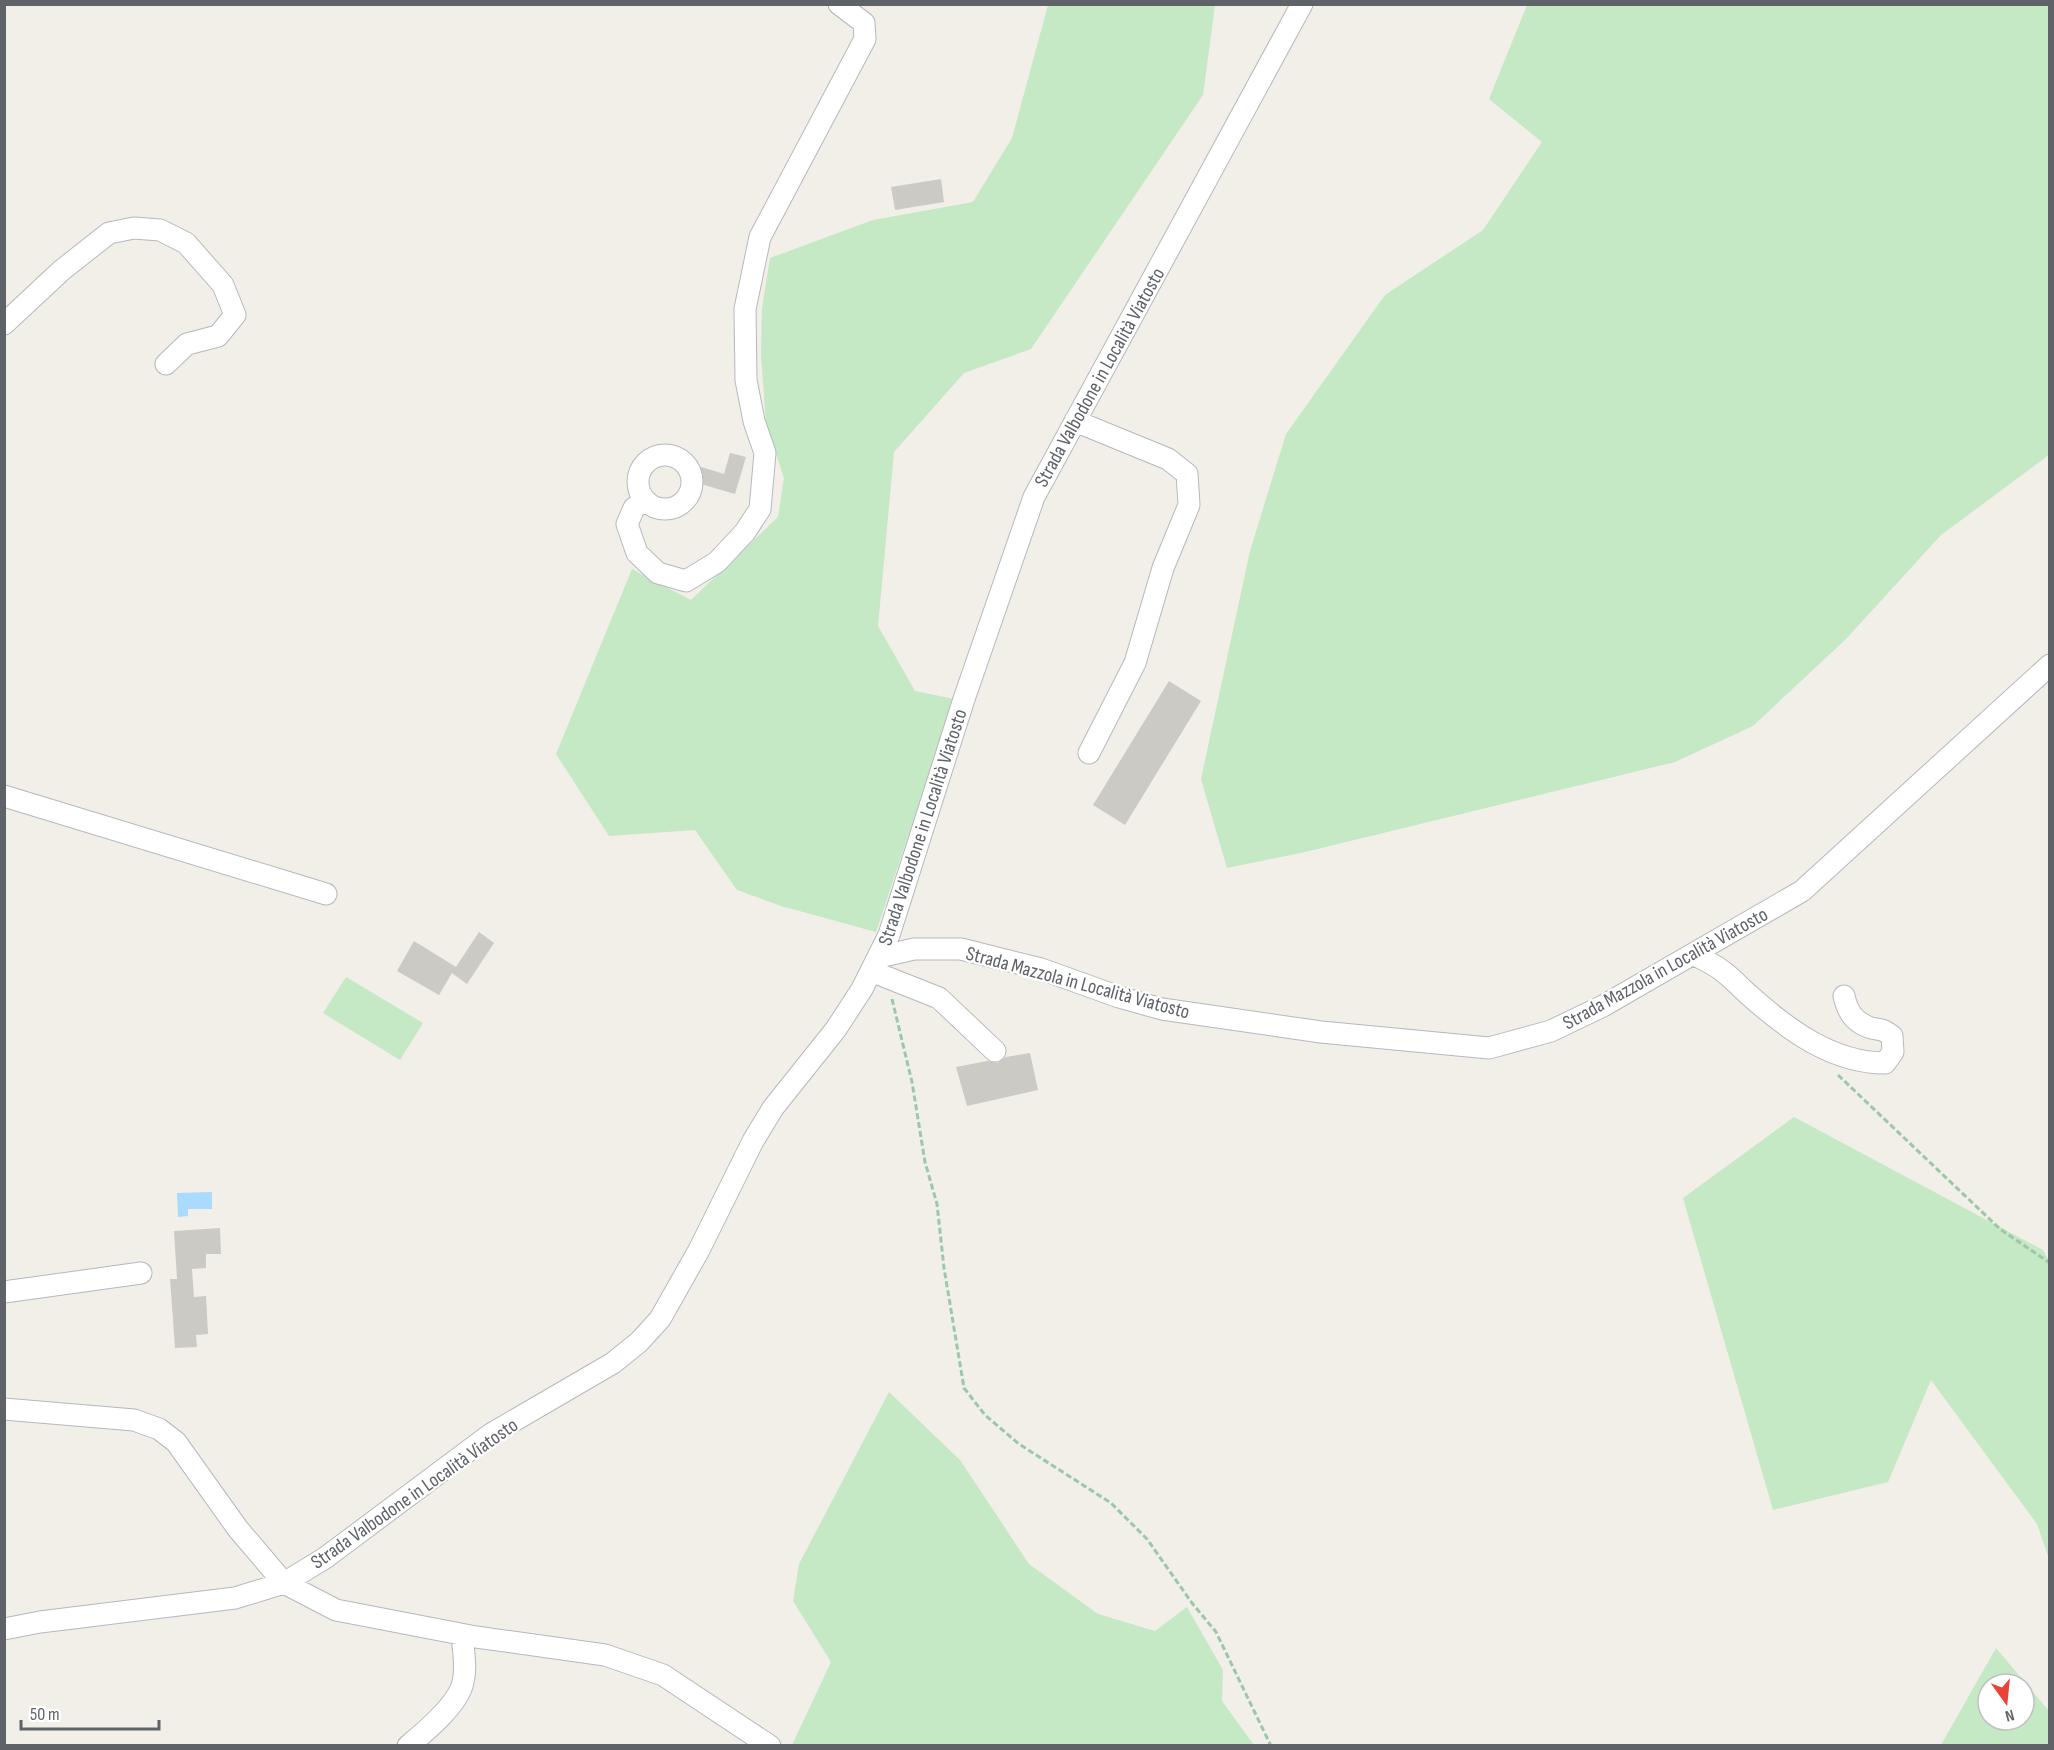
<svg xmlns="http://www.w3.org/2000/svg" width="2054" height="1750" font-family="'Sofia Sans Condensed',sans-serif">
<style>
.green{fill:#c5e8c5;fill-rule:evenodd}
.water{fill:#aadaff}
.building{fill:#cccac5}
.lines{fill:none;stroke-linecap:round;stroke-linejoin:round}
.minor-casing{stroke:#b5b8bc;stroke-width:23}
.path{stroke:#9cc7a9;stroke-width:3;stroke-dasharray:6 3;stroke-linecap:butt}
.minor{stroke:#fff;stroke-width:21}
.labels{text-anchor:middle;stroke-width:4.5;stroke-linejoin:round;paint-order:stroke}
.street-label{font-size:20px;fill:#5f6368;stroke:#fff}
</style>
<rect width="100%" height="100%" fill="#f1efe8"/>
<path class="green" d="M 1048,5 L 1215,5 L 1203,95 L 1031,349 L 964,373 L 894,452 L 878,626 L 915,691 L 954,699 L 876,932 L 781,906 L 737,890 L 695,830 L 609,836 L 556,754 L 632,569 L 691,600 L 778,517 L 784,478 L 766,424 L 761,355 L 762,308 L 770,258 L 873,220 L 973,202 L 1012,138 Z
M 1527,5 L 2049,5 L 2049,455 L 1941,535 L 1846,639 L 1753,726 L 1675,762 L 1305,852 L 1227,868 L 1201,779 L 1250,551 L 1286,434 L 1385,295 L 1483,230 L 1542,142 L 1489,99 Z
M 346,977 L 423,1023 L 400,1060 L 323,1013 Z
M 1794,1117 L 2043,1250 L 2050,1263 L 2049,1559 L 2037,1524 L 1931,1380 L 1888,1482 L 1773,1510 L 1683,1198 Z
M 889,1392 L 960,1460 L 1029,1564 L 1098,1614 L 1155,1631 L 1187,1607 L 1223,1670 L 1222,1701 L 1254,1745 L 792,1745 L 831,1662 L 793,1601 L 799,1564 Z
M 1996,1648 L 2049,1711 L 2049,1745 L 1941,1745 ZM 1988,1684 L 2024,1684 L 2024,1720 L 1988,1720 Z"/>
<path class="water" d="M 212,1192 L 212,1209 L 188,1209 L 188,1216 L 178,1217 L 177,1193 Z"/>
<path class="building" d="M 941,179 L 944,202 L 895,210 L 891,187 Z
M 730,453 L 746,457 L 735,494 L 694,482 L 698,466 L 724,474 Z
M 1169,681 L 1201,701 L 1125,825 L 1093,805 Z
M 479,932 L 494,943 L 467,984 L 452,973 L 439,995 L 397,971 L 414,941 L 456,967 Z
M 1030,1053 L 1038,1090 L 967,1106 L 956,1067 L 987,1061 L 998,1063 L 1006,1057 Z
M 220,1228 L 221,1254 L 206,1254 L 206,1268 L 192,1269 L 194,1297 L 206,1296 L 208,1334 L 196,1335 L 197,1347 L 175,1348 L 170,1279 L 177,1279 L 174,1231 Z"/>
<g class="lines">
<defs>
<path id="minor" d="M 4,324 L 62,270 L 109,233 L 134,228 L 160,230 L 186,243 L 223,285 L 235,315 L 218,336 L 187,344 L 166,364
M 1075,421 L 1168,459 L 1187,474 L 1189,505 L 1163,568 L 1135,663 L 1089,753
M638 482a27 27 0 1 1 54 0a27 27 0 1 1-54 0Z
M 644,501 L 634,508 L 627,524 L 637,553 L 658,573 L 686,581 L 717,562 L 745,532 L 760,509 L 765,453 L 754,421 L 746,380 L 745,309 L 760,237 L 865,39 L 864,23 L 839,4
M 4,796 L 326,894
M 1693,954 C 1704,960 1716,965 1725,973 C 1733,979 1741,988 1749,995 C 1787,1029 1832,1063 1885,1063 L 1893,1052 L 1892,1036 C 1878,1025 1877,1032 1866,1026 C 1852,1020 1847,1009 1844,996
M 879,957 L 914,949 L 961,949 L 1041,969 L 1119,997 L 1162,1009 L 1321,1032 L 1489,1048 L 1551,1031 L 1603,1006 L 1802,891 L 2050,665
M 871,971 L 939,998 L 995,1051
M 4,1292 L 141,1273
M 4,1409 L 134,1420 L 159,1429 L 176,1442 L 238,1529 L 284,1583 L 336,1610 L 476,1637 L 605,1655 L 663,1675 L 770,1746
M 4,1629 L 40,1622 L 235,1598 L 284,1583 L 325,1558 L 491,1434 L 613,1363 L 639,1342 L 660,1319 L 699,1250 L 753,1141 L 773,1108 L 836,1029 L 862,989 L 889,935 L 964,699 L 1034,497 L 1302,4
M 408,1746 C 425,1732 459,1704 463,1682 C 467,1667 463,1650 462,1635"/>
</defs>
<use href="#minor" class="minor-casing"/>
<path class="path" d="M 892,999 L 912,1082 L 925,1162 L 937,1204 L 944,1268 L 964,1388 L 985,1415 L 1019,1444 L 1111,1503 L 1147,1539 L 1192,1603 L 1216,1632 L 1271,1746
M 1838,1075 L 2000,1229 L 2050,1263"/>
<use href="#minor" class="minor"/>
</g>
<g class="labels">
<g class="street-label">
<text transform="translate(1099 377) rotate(-61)" y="7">Strada Valbodone in Località Viatosto</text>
<text transform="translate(922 827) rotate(-72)" y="7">Strada Valbodone in Località Viatosto</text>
<text transform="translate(1665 968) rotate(-29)" y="7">Strada Mazzola in Località Viatosto</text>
<text transform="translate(1078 982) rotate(15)" y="7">Strada Mazzola in Località Viatosto</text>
<text transform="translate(414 1493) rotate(-35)" y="7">Strada Valbodone in Località Viatosto</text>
</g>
</g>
<rect width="2054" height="1750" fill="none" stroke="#5f6368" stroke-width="12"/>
<g transform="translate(2006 1702) rotate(165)"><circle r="28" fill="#ffffff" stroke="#bfc1c3" stroke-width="1.5"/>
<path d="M0-4.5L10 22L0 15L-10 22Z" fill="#ea4335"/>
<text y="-9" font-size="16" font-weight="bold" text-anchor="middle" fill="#5f6368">N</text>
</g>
<path d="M21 1720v9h138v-9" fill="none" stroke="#5f6368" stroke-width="3"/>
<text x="30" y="1720" font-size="18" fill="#5f6368" stroke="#ffffff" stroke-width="4.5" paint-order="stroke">50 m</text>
</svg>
